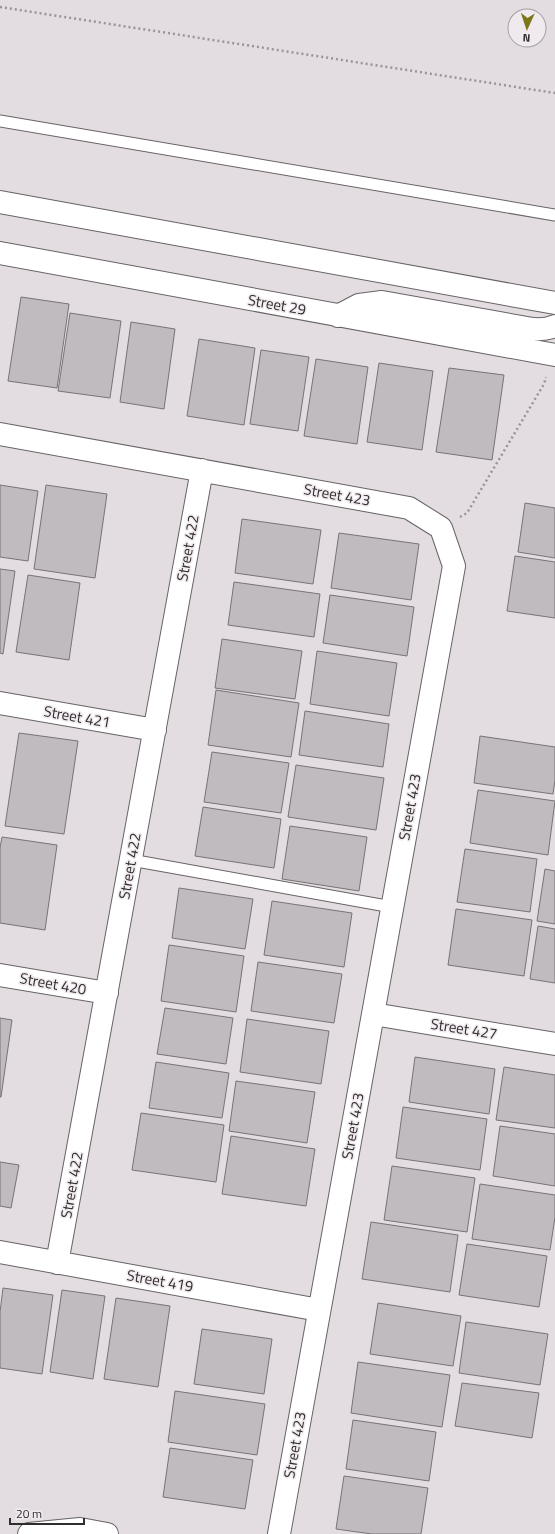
<svg xmlns="http://www.w3.org/2000/svg" width="555" height="1534" font-family="'Titillium Web',sans-serif">
<style>
.building{fill:#c0bbbe;stroke:#797377}
.lines{fill:none;stroke-linecap:round;stroke-linejoin:round}
.service-casing{stroke:#686366;stroke-width:13}
.minor-casing{stroke:#686366;stroke-width:24}
.tertiary-casing{stroke:#686366;stroke-width:24}
.path{stroke:#999497;stroke-width:2.5;stroke-dasharray:2 3;stroke-linecap:butt}
.service{stroke:#fff;stroke-width:11}
.minor{stroke:#fff;stroke-width:22}
.tertiary{stroke:#fff;stroke-width:22}
.labels{text-anchor:middle;stroke-width:3;stroke-linejoin:round;paint-order:stroke}
.street-label{font-size:15px;fill:#2f2d2e;stroke:#f0eaee}
</style>
<rect width="100%" height="100%" fill="#e3dde1"/>
<path class="building" d="M 21,297 L 69,304 L 57,388 L 8,381 Z
M 70,313 L 121,321 L 110,398 L 58,391 Z
M 131,322 L 175,329 L 164,409 L 120,402 Z
M 199,339 L 255,348 L 244,425 L 187,416 Z
M 261,350 L 309,357 L 298,431 L 250,424 Z
M 316,359 L 368,367 L 357,444 L 304,436 Z
M 379,363 L 433,371 L 422,450 L 367,442 Z
M 449,368 L 504,375 L 492,460 L 436,452 Z
M 0,485 L 38,491 L 28,561 L 0,557 Z
M 46,485 L 107,494 L 95,578 L 34,569 Z
M 525,503 L 555,508 L 555,558 L 518,552 Z
M 242,519 L 321,530 L 313,584 L 235,573 Z
M 339,533 L 419,544 L 411,600 L 331,588 Z
M 515,556 L 555,562 L 555,618 L 507,611 Z
M 0,569 L 15,571 L 3,654 L 0,653 Z
M 28,575 L 80,583 L 69,660 L 16,652 Z
M 234,582 L 320,594 L 314,637 L 228,625 Z
M 330,595 L 414,607 L 407,656 L 323,643 Z
M 222,639 L 302,651 L 295,699 L 215,688 Z
M 317,651 L 397,663 L 389,716 L 310,704 Z
M 216,690 L 299,703 L 291,757 L 208,745 Z
M 305,711 L 389,724 L 383,767 L 299,755 Z
M 19,733 L 78,741 L 64,834 L 5,826 Z
M 480,736 L 555,747 L 555,780 L 553,794 L 474,783 Z
M 212,752 L 289,763 L 281,813 L 204,802 Z
M 296,765 L 384,778 L 376,830 L 288,817 Z
M 478,790 L 555,801 L 548,855 L 470,843 Z
M 203,807 L 281,819 L 274,868 L 195,856 Z
M 290,826 L 367,837 L 359,891 L 282,879 Z
M 2,837 L 57,845 L 45,930 L 0,923 L 0,848 Z
M 465,849 L 537,859 L 530,912 L 457,902 Z
M 545,869 L 555,871 L 555,924 L 537,921 Z
M 179,888 L 253,899 L 245,949 L 172,938 Z
M 272,901 L 352,913 L 344,967 L 264,955 Z
M 456,909 L 532,920 L 524,976 L 448,965 Z
M 538,926 L 555,929 L 555,983 L 530,979 Z
M 169,945 L 244,956 L 236,1012 L 161,1001 Z
M 258,962 L 342,974 L 334,1023 L 251,1011 Z
M 165,1008 L 233,1018 L 226,1064 L 157,1054 Z
M 0,1018 L 12,1020 L 1,1097 L 0,1097 Z
M 247,1019 L 329,1031 L 321,1084 L 240,1072 Z
M 415,1057 L 495,1069 L 489,1114 L 409,1102 Z
M 156,1062 L 229,1073 L 222,1118 L 149,1108 Z
M 504,1067 L 555,1075 L 555,1128 L 496,1120 Z
M 236,1081 L 315,1092 L 307,1143 L 229,1131 Z
M 403,1107 L 487,1119 L 480,1170 L 396,1158 Z
M 141,1113 L 224,1125 L 216,1182 L 132,1170 Z
M 500,1126 L 555,1134 L 555,1186 L 493,1176 Z
M 231,1136 L 315,1149 L 306,1206 L 222,1194 Z
M 0,1162 L 19,1165 L 11,1208 L 0,1206 Z
M 392,1166 L 475,1178 L 467,1232 L 384,1220 Z
M 480,1184 L 555,1195 L 555,1217 L 550,1250 L 472,1239 Z
M 371,1222 L 458,1235 L 450,1292 L 362,1279 Z
M 467,1244 L 547,1256 L 539,1307 L 459,1295 Z
M 3,1288 L 53,1295 L 42,1374 L 0,1368 L 0,1312 Z
M 62,1290 L 105,1296 L 93,1379 L 50,1372 Z
M 116,1298 L 170,1306 L 158,1387 L 104,1379 Z
M 378,1303 L 461,1316 L 453,1366 L 370,1354 Z
M 466,1322 L 548,1334 L 540,1385 L 459,1373 Z
M 202,1329 L 272,1339 L 264,1394 L 194,1384 Z
M 358,1362 L 450,1375 L 442,1427 L 351,1413 Z
M 462,1383 L 539,1393 L 532,1438 L 455,1426 Z
M 175,1391 L 265,1404 L 257,1455 L 168,1442 Z
M 353,1420 L 436,1432 L 429,1481 L 346,1469 Z
M 170,1448 L 253,1460 L 245,1509 L 163,1497 Z
M 344,1476 L 428,1488 L 421,1534 L 372,1534 L 336,1529 Z"/>
<g class="lines">
<defs>
<path id="service" d="M 0,121 L 555,215
M 131,860 L 392,907"/>
<path id="minor" d="M 0,434 L 409,508 L 441,528 L 454,566 L 279,1534
M 0,703 L 155,730
M 0,975 L 107,993
M 373,1014 L 555,1044
M 0,1252 L 319,1310
M 57,1263 L 202,470
M 29,1534 L 80,1529 L 107,1534"/>
<path id="tertiary" d="M 0,202 L 555,303
M 0,253 L 555,355
M 338,316 L 359,305 L 382,302 L 527,328 C 537,330 546,330 555,326"/>
</defs>
<use href="#service" class="service-casing"/>
<use href="#minor" class="minor-casing"/>
<use href="#tertiary" class="tertiary-casing"/>
<path class="path" d="M 0,7 L 555,93
M 460,517 L 467,513 L 544,384 L 546,377"/>
<use href="#service" class="service"/>
<use href="#minor" class="minor"/>
<use href="#tertiary" class="tertiary"/>
</g>
<g class="labels">
<g class="street-label">
<text transform="translate(277 305) rotate(10)" y="5">Street 29</text>
<text transform="translate(337 495) rotate(10)" y="5">Street 423</text>
<text transform="translate(188 548) rotate(-80)" y="5">Street 422</text>
<text transform="translate(77 717) rotate(10)" y="5">Street 421</text>
<text transform="translate(410 807) rotate(-80)" y="5">Street 423</text>
<text transform="translate(130 866) rotate(-80)" y="5">Street 422</text>
<text transform="translate(53 984) rotate(10)" y="5">Street 420</text>
<text transform="translate(464 1029) rotate(9)" y="5">Street 427</text>
<text transform="translate(353 1126) rotate(-80)" y="5">Street 423</text>
<text transform="translate(72 1185) rotate(-80)" y="5">Street 422</text>
<text transform="translate(160 1281) rotate(10)" y="5">Street 419</text>
<text transform="translate(295 1445) rotate(-80)" y="5">Street 423</text>
</g>
</g>
<g transform="translate(527 28) rotate(183)"><circle r="19" fill="#f0eaee" stroke="#a39ea1"/>
<path d="M0-3L7 15L0 10L-7 15Z" fill="#7d761a"/>
<text y="-6" font-size="11" font-weight="bold" text-anchor="middle" fill="#2f2d2e">N</text>
</g>
<path d="M10 1518v6h74v-6" fill="none" stroke="#2f2d2e" stroke-width="2"/>
<text x="16" y="1518" font-size="12" fill="#2f2d2e" stroke="#f0eaee" stroke-width="3" paint-order="stroke">20 m</text>
</svg>
